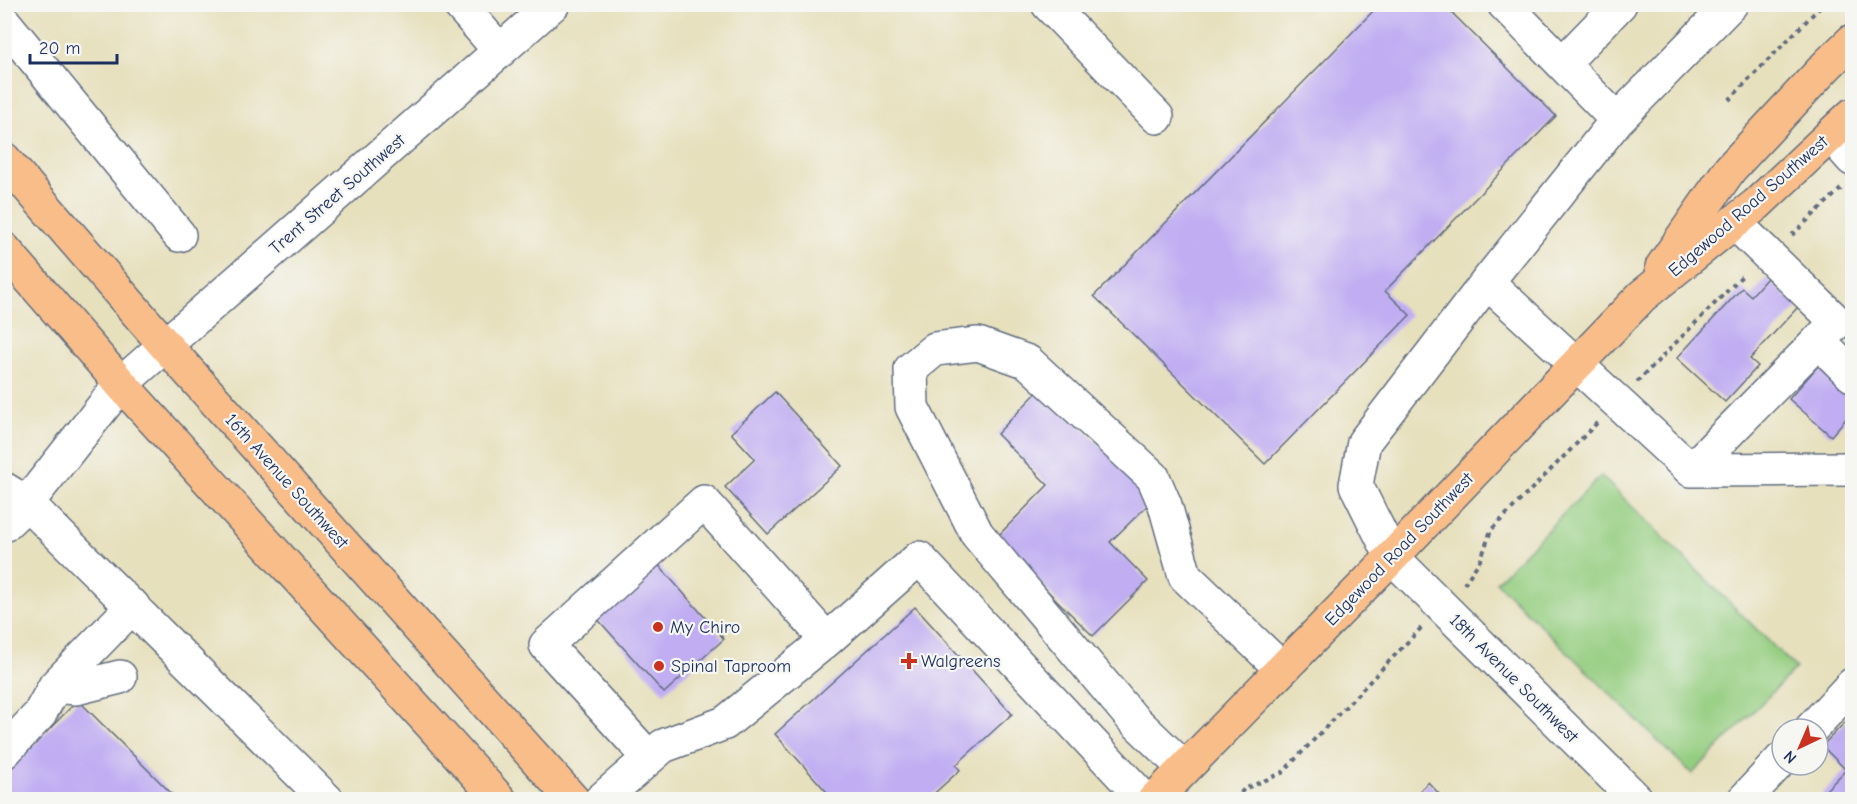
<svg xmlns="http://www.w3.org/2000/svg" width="1857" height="804" font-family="'Comic Neue',sans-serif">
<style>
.green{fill:#95ce81;stroke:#587e70;stroke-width:1.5}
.building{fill:#c0adf2}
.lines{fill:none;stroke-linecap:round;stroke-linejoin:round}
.minor-casing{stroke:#626d7f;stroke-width:36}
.major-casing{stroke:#626d7f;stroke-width:36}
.path{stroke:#626d7f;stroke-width:4;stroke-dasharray:4.5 4.5;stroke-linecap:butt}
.minor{stroke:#fff;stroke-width:33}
.major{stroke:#f8bd89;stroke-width:33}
.poi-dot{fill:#c8321e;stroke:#f6f6f2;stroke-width:2}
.labels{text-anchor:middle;stroke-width:4.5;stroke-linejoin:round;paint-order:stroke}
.street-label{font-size:18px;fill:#1b2f5e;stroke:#f6f6f2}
.poi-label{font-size:18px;fill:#1b2f5e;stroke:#f6f6f2;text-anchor:start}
</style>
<rect width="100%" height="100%" fill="#f6f6f2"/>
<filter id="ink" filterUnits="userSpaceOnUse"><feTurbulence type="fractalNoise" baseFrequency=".0167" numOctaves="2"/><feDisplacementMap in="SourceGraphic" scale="12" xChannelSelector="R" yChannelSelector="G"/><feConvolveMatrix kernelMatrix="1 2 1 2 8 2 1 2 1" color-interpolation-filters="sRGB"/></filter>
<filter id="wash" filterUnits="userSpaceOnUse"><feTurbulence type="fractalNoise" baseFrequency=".008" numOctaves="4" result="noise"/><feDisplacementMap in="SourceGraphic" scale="24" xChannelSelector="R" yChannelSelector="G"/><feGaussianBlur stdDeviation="1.35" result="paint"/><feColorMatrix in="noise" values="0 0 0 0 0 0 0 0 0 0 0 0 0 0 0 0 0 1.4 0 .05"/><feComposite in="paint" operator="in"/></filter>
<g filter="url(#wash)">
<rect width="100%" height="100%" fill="#e7e0bd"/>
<path class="green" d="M 1601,476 L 1796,668 L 1692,774 L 1496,582 Z"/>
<g id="blocks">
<path class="building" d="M 1380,4 L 1443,4 L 1556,116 L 1385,291 L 1410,315 L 1265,464 L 1094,296 Z
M 1767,278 L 1798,307 L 1750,359 L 1758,366 L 1725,402 L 1677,358 L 1742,288 L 1751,296 Z
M 1818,366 L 1852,397 L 1852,412 L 1831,436 L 1789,399 Z
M 1042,387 L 1154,499 L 1110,542 L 1148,581 L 1093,636 L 995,539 L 1048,485 L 997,434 Z
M 775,392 L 842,466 L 768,534 L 725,487 L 755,459 L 731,433 Z
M 654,560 L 724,639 L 664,693 L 593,614 Z
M 915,607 L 1012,714 L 956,765 L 960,770 L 927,800 L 834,800 L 775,734 Z
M 78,700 L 178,800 L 17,800 L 4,787 L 4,775 Z
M 1852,715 L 1852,800 L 1828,800 L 1822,794 L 1846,770 L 1822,746 Z
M 1428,782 L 1445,800 L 1411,800 Z"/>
</g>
</g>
<g filter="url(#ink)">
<use href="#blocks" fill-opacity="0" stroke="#626d7f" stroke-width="1.5"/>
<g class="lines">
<defs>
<path id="minor" d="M 459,4 L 500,51
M 1048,4 L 1157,117
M 1504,4 L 1617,120
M 4,22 L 179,235
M 1563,63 L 1620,4
M 1831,135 L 1852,159
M 1487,282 L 1691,470 L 1837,322 L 1734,222
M 1818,341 L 1852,375
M 1691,470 L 1852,469
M 4,489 L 27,503 L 121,384 L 553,4
M 4,525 L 27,503 L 327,800
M 55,686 L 76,688 L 120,677
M 1811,729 L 1852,685
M 4,752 L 39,715 L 55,686 L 133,606
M 649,758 L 546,645 L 704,502 L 827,640
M 1184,768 L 1132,718 L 977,534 L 912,407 L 911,369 L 935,349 L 978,344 L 1028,362 L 1153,477 L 1165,505 L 1185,576 L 1282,669
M 601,800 L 663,746 L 725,723 L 827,640 L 919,558 L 1145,800
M 1637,800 L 1392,557 L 1356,485 L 1364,442 L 1487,282 L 1617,120 L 1731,4
M 1744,800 L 1782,759"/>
<path id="major" d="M 4,159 L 165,345 L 573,800
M 4,249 L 121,384 L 500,800
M 1662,267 L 1730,169 L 1828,64 L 1852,41
M 1154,800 L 1392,557 L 1642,296 L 1757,204 L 1852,115"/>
</defs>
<use href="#minor" class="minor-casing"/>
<use href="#major" class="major-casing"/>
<path class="path" d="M 1729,100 L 1823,4
M 1792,235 L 1843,187
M 1637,382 L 1744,274
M 1464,584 L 1481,559 L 1491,530 L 1597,423
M 1235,800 L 1244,789 L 1282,773 L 1421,628"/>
<use href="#minor" class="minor"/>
<use href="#major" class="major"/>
</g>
</g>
<g class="poi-dot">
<circle cx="658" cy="627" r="6"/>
<path d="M906 652h6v6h6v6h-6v6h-6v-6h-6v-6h6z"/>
<circle cx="659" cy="666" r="6"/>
</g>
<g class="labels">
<g class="street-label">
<text transform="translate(337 194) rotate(-41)" y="6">Trent Street Southwest</text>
<text transform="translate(1748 206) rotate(-41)" y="6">Edgewood Road Southwest</text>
<text transform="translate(287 481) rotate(48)" y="6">16th Avenue Southwest</text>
<text transform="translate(1399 549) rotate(-46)" y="6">Edgewood Road Southwest</text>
<text transform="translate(1514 678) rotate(45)" y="6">18th Avenue Southwest</text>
</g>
<g class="poi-label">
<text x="670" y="633">My Chiro</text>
<text x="921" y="667">Walgreens</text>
<text x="671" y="672">Spinal Taproom</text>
</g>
</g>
<rect width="1857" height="804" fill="none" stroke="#f6f6f2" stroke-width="24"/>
<g transform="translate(1800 747) rotate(224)"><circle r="28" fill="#f6f6f2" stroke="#9ea6b7" stroke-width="1.5"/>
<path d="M0-4.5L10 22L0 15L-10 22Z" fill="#c8321e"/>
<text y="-9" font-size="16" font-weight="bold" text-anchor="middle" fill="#1b2f5e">N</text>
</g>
<path d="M30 54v9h87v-9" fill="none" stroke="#1b2f5e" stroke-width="3"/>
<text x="39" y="54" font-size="18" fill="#1b2f5e" stroke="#f6f6f2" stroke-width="4.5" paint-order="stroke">20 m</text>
</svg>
